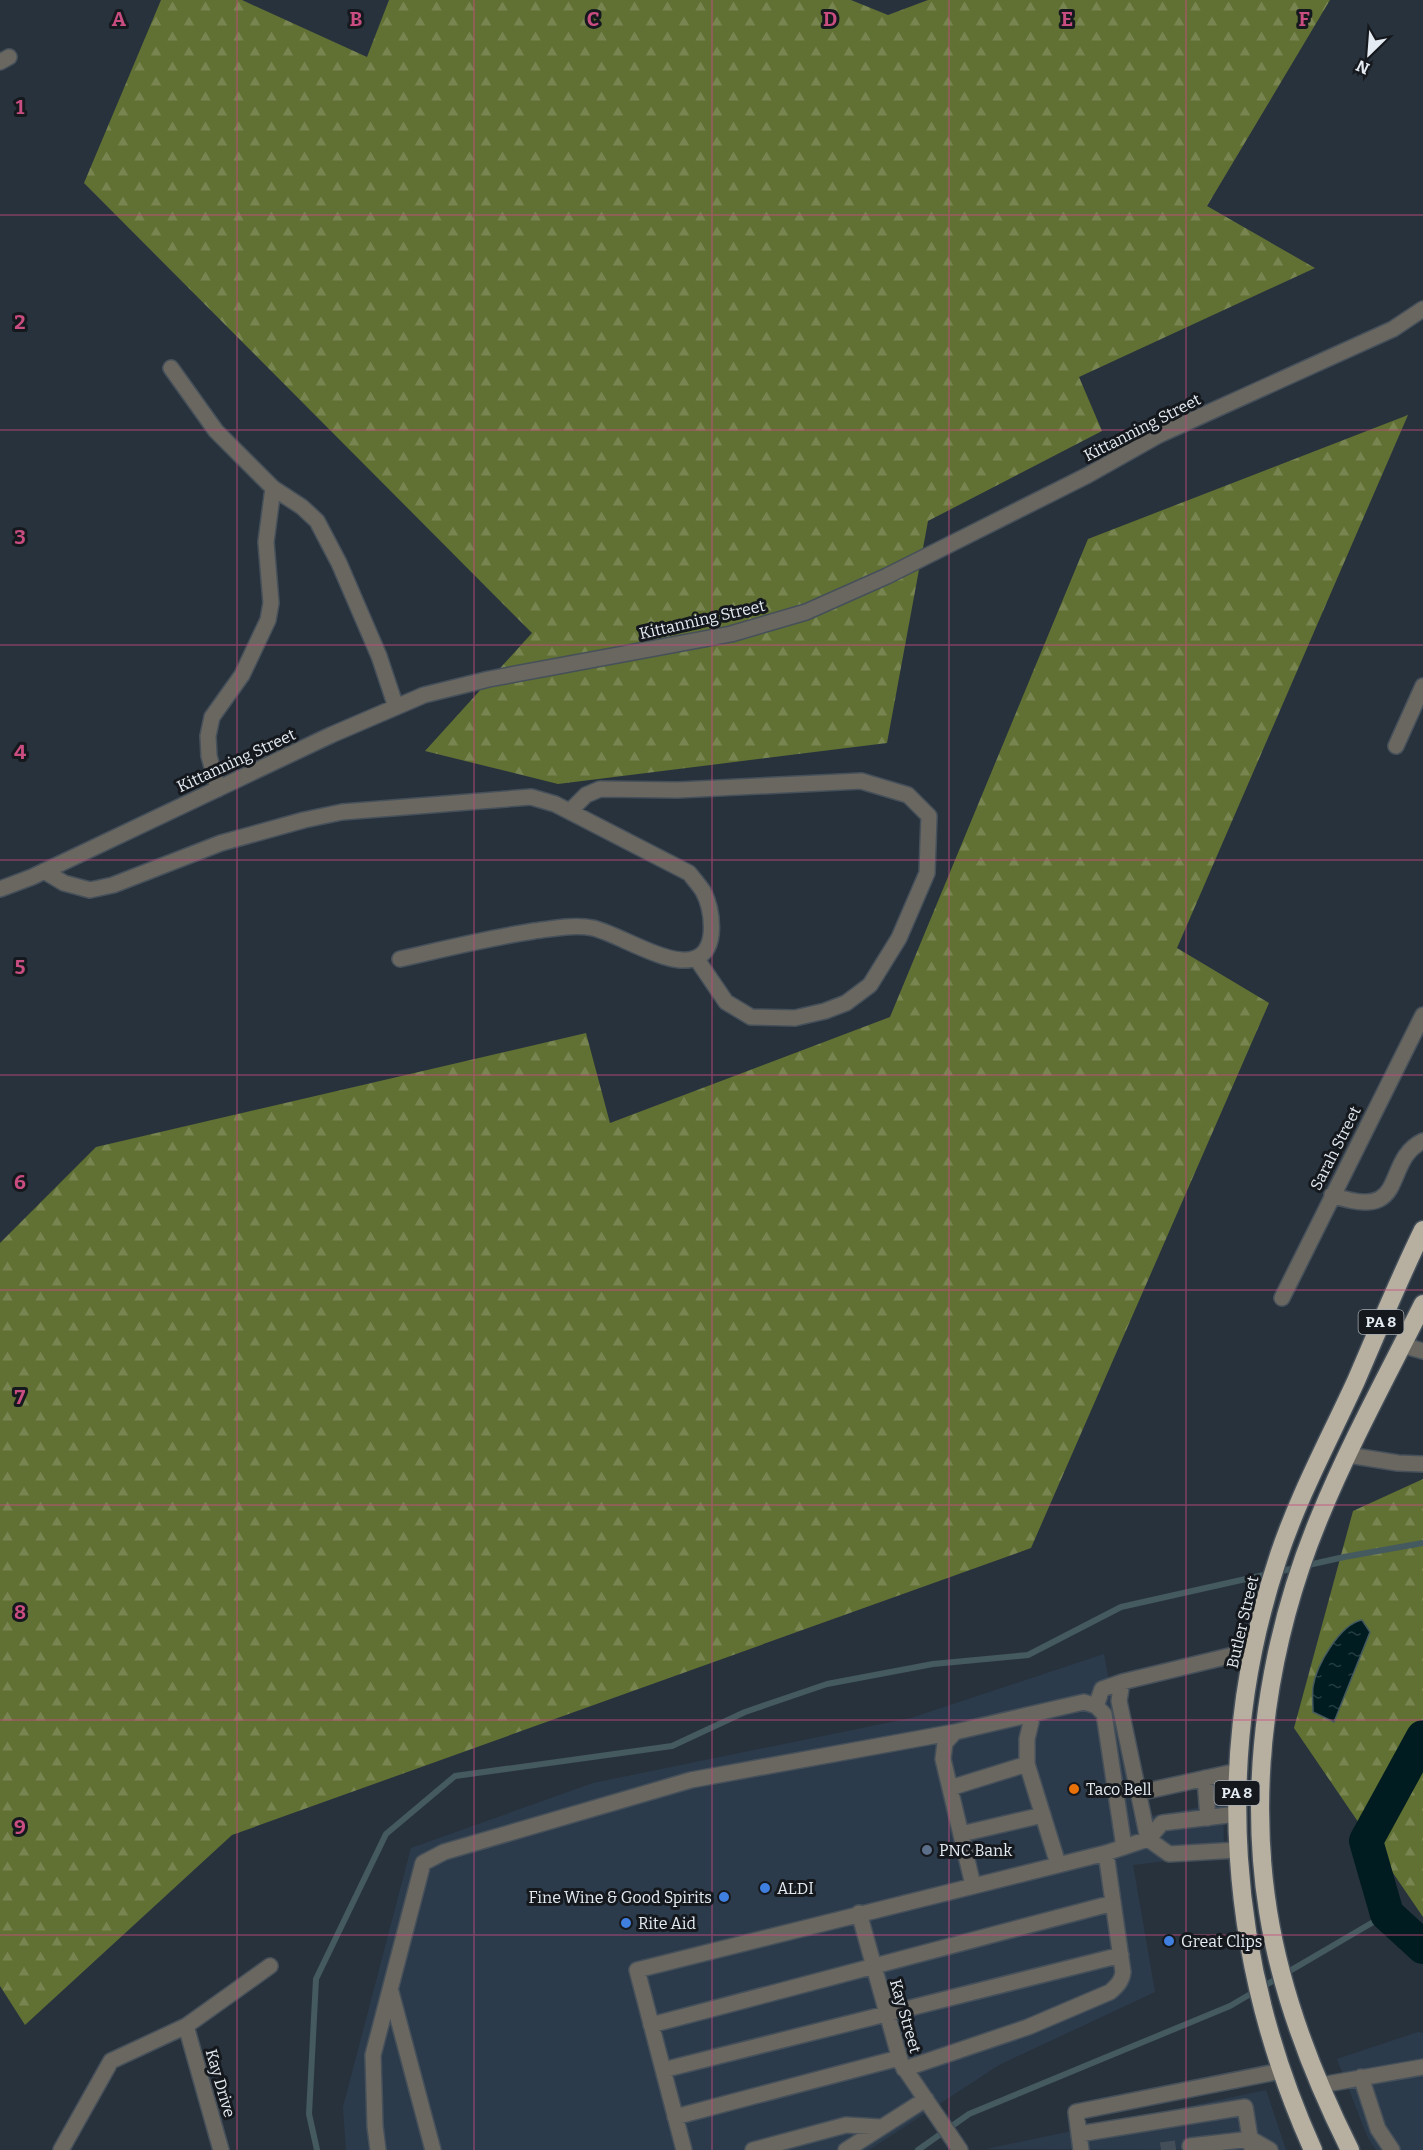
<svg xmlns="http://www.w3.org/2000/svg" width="1423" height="2150" font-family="Bitter,serif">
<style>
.built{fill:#2c3b4b}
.forest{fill:url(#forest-firs)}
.water{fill:url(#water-ripples);stroke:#445a5f;stroke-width:1.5}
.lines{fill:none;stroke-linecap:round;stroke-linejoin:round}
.stream{stroke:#445a5f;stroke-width:6}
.river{stroke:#001c20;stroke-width:34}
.minor-tunnel{stroke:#444e58;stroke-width:15;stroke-dasharray:15 8;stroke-linecap:butt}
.minor-casing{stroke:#46505a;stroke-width:18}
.highway-casing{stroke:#46505a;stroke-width:21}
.minor{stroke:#696760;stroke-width:15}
.highway{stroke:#b7b0a0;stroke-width:18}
.grid{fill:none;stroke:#ca4d81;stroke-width:1.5;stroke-opacity:0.55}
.food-dot{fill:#e8710a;stroke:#15191e;stroke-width:2}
.service-dot{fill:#5c6f8a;stroke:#15191e;stroke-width:2}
.shop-dot{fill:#3f7fe0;stroke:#15191e;stroke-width:2}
.labels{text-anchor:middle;stroke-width:6;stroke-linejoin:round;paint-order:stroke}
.shield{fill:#15191e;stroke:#a6acb2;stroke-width:1.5}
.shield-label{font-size:15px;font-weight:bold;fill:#e4ebf2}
.street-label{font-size:16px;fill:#e4ebf2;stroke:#15191e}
.poi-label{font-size:16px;fill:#e4ebf2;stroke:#15191e;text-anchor:start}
.grid-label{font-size:20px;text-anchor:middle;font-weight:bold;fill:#ca4d81;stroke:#15191e;stroke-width:6;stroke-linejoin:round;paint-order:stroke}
</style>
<defs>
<pattern id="forest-firs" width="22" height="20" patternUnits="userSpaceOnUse" patternTransform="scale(1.5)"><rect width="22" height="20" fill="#617033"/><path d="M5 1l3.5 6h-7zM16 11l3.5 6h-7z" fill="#788551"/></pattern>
<pattern id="water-ripples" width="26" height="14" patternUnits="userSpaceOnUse" patternTransform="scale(1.5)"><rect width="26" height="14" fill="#001c20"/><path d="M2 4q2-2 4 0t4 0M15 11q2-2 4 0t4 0" fill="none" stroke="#253d41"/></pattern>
</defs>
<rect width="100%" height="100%" fill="#28323d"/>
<path class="built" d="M 1104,1654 L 1134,1819 L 1223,1803 L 1224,1854 L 1133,1865 L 1155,1992 L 999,2065 L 869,2150 L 346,2150 L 343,2107 L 411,1848 L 593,1783 L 911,1718 Z
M 1418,2032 L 1423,2033 L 1423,2150 L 1376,2150 L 1368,2138 L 1337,2059 Z
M 1266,2090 L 1286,2150 L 986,2149 Z"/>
<path class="forest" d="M 161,0 L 242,0 L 367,57 L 389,0 L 851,0 L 888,15 L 928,0 L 1330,0 L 1207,206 L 1315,268 L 1079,377 L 1102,431 L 928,521 L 887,743 L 558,784 L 425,751 L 532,633 L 84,183 Z
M 1408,415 L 1177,948 L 1269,1003 L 1031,1548 L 232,1835 L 25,2025 L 0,1986 L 0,1243 L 96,1147 L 586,1033 L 610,1123 L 890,1017 L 1088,539 Z
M 1423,1479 L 1423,1917 L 1294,1728 L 1353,1511 Z"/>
<path class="water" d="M 1362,1620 L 1370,1632 L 1334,1722 L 1313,1712 C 1313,1704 1312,1695 1313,1687 C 1316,1666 1340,1624 1362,1620 Z"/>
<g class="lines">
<path class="stream" d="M 317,2150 L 309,2114 L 316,1979 L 386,1834 L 455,1776 L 672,1746 L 745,1712 L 827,1684 L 933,1664 L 1028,1655 L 1121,1607 L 1344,1557 L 1423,1543
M 918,2150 L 969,2114 L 1230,2006 L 1387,1914"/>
<path class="river" d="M 1423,1737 L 1366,1841 L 1387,1914 L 1423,1947"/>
<path class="minor-tunnel" d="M 1161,2150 L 1190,2146"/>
<defs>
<path id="minor" d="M 0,62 L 9,57
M 171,368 L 216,431 L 273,488 L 302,507 L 317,521 L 339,563 L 379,656 L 396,707
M 1396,746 L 1423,686
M 218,789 L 209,756 L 208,736 L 212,717 L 242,675 L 268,620 L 271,603 L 266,542 L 273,488
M 570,811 L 586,795 L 600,789 L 678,790 L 861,781 L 908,795 L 929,816 L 927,873 L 899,938 L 870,985 L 846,1003 L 825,1011 L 795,1018 L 751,1017 L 726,1002 L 696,958
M 44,871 L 64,883 L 90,890 L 113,885 L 221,843 L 304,820 L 342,812 L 531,797 L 555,804 L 689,873 C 694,879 699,885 703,891 C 712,908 719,948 696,958 C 671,969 619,934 593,928 C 573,924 553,929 534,931 C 488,938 444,949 400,959
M 0,889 L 32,877 L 331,735 L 424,695 L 489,679 L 731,634 L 806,612 L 887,576 L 1088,475 L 1159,435 L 1393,329 L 1423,309
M 1332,1195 C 1411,1223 1381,1161 1423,1141
M 1282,1298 L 1423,1015
M 1402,1345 L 1423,1351
M 1348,1455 L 1398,1463 L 1423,1464
M 1096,1706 L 1102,1689 L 1122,1682
M 1033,1714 L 1027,1739 L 1027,1764 L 1058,1864
M 955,1732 L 945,1743 L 943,1759 L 973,1885
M 1205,1778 L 1208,1818
M 950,1788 L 1027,1764
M 1138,1793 L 1238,1771
M 961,1834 L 1043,1815
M 1238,1850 L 1169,1854 L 1148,1839 L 1119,1701 L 1122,1682 L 1254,1650
M 859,1913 L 901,2063 L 960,2150
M 391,1992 L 433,2150
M 651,2025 L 1113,1903
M 186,2026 L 221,2150
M 904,2069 L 1028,2027 L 1110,1992 C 1117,1986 1122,1981 1123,1972 L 1106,1853
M 663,2070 L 1121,1955
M 1361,2077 L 1378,2129 L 1392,2150
M 1321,2085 L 1423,2067
M 675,2117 L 899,2058
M 1079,2134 L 1245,2107 L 1252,2150
M 1190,2146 L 1251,2139 L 1270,2150
M 61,2150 L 111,2061 L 186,2026 L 270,1966
M 378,2150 L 375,2126 L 373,2055 L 423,1863 L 444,1852 L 691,1780 L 955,1732 L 1084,1702 L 1096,1706 L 1104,1714 L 1124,1847
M 684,2150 L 637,1970 L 1106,1853 L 1148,1839 L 1162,1823 L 1237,1814
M 753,2150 L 846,2125 L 881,2127
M 846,2150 L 926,2099
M 1081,2150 L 1076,2112 L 1281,2071"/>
<path id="highway" d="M 1313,2150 C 1228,1961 1212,1756 1278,1558 C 1298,1497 1329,1440 1356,1381 C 1378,1330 1399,1279 1423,1230
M 1350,2150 C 1313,2076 1281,1993 1268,1911 C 1247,1779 1269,1638 1320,1516 C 1350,1443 1388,1374 1423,1304"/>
</defs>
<use href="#minor" class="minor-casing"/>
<use href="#highway" class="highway-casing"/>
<use href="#minor" class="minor"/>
<use href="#highway" class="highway"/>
</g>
<path class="grid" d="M 237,0 L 237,2150M 474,0 L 474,2150M 712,0 L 712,2150M 949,0 L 949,2150M 1186,0 L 1186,2150M 0,215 L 1423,215M 0,430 L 1423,430M 0,645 L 1423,645M 0,860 L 1423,860M 0,1075 L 1423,1075M 0,1290 L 1423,1290M 0,1505 L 1423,1505M 0,1720 L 1423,1720M 0,1935 L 1423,1935"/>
<circle class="food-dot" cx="1074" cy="1789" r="6"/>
<circle class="service-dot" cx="927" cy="1850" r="6"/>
<g class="shop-dot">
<circle cx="765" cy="1888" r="6"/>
<circle cx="724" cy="1897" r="6"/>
<circle cx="626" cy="1923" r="6"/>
<circle cx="1169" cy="1941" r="6"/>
</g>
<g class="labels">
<g class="shield">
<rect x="1358.5" y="1310" width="45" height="24" rx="4.5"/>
<rect x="1214.5" y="1781" width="45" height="24" rx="4.5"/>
</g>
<g class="shield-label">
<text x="1381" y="1327">PA 8</text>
<text x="1237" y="1798">PA 8</text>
</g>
<g class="street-label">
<text transform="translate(1142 427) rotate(-27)" y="6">Kittanning Street</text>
<text transform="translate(702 619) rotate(-13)" y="6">Kittanning Street</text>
<text transform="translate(236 760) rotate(-25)" y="6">Kittanning Street</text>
<text transform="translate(1335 1148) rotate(-63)" y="6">Sarah Street</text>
<text transform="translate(1242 1622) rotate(-77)" y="6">Butler Street</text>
<text transform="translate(906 2016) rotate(74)" y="6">Kay Street</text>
<text transform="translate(221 2083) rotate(74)" y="6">Kay Drive</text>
</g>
<g class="poi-label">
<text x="1086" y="1795">Taco Bell</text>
<text x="939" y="1856">PNC Bank</text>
<text x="777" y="1894">ALDI</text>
<text x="712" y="1903" text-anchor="end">Fine Wine &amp; Good Spirits</text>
<text x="638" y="1929">Rite Aid</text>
<text x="1181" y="1947">Great Clips</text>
</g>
</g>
<g class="grid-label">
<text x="119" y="26">A</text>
<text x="356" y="26">B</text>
<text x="593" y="26">C</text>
<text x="830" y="26">D</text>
<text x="1067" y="26">E</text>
<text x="1304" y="26">F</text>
<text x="20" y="114">1</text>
<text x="20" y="329">2</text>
<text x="20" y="544">3</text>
<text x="20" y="759">4</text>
<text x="20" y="974">5</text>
<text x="20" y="1189">6</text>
<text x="20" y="1404">7</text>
<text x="20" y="1619">8</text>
<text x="20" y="1834">9</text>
</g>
<g transform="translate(1369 54) rotate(205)" stroke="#15191e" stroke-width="4.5" paint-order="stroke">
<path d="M0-4.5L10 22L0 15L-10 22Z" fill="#e4ebf2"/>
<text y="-9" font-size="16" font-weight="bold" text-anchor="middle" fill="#e4ebf2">N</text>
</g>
</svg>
